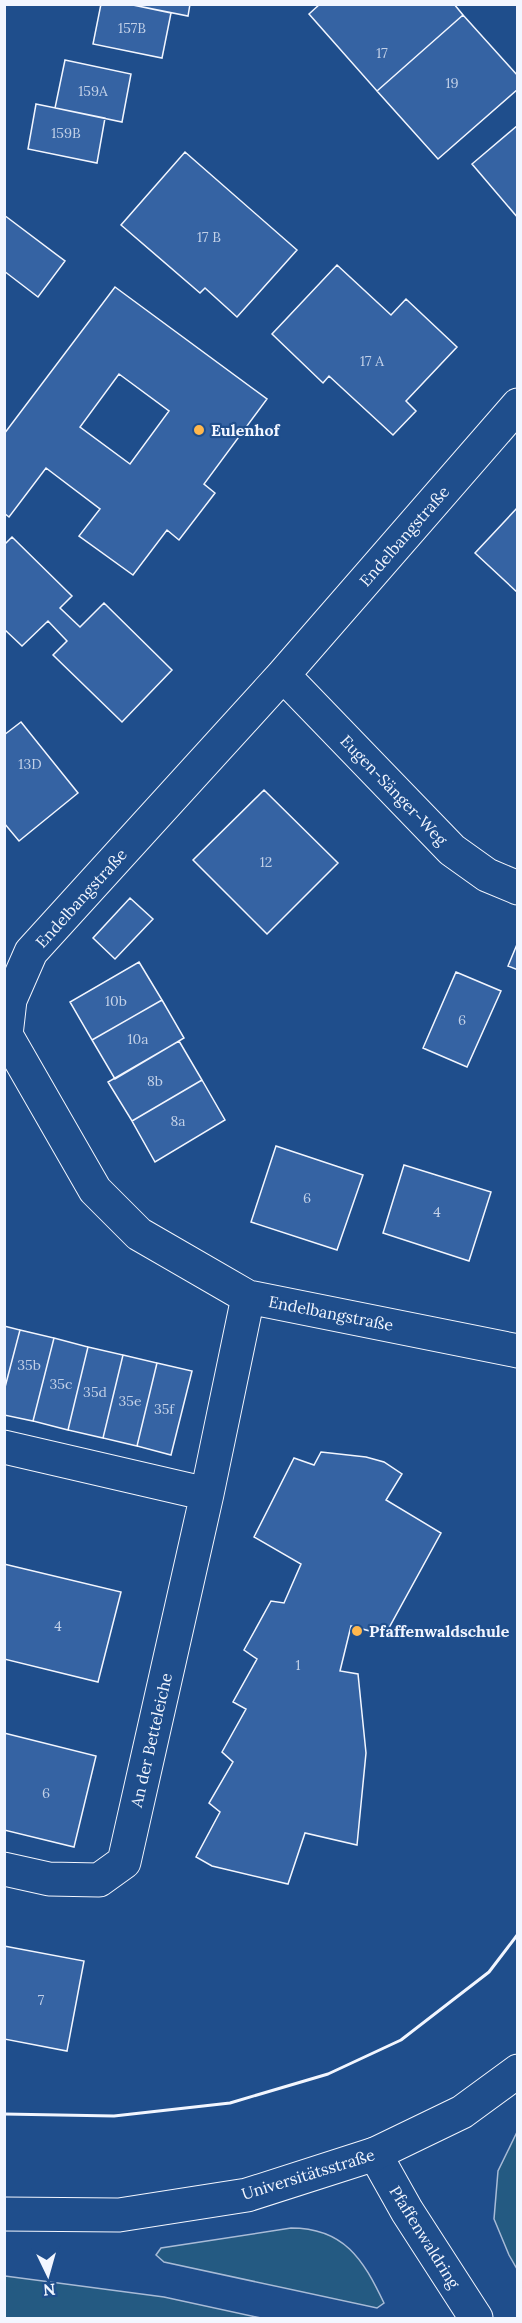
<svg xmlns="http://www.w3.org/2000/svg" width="522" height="2323" font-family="Lora,serif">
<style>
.green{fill:#245a82;stroke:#a8bbd7;stroke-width:1.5}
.building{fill:#3563a3;stroke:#f2f6ff;stroke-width:1.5;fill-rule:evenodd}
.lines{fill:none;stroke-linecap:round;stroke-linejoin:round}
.street-casing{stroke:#f2f6ff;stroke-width:35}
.secondary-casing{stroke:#f2f6ff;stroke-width:35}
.street{stroke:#1f4e8c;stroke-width:33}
.secondary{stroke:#1f4e8c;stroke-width:33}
.wall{stroke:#f2f6ff;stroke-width:3}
.poi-dot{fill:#ffb74d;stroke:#1f4e8c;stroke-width:2}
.labels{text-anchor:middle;stroke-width:4.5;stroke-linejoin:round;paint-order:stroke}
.number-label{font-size:14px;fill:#c3d1e8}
.poi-label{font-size:16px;font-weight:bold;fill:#f2f6ff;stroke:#1f4e8c;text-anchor:start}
.street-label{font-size:16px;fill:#f2f6ff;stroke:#1f4e8c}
</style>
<rect width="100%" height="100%" fill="#1f4e8c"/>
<path class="green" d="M 517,2132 L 517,2269 L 509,2255 L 494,2219 L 498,2171 Z
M 291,2228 C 344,2228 363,2259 384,2303 L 377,2308 L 164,2262 L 156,2255 L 161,2248 Z
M 5,2276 L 164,2297 L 261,2318 L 5,2318 Z"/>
<path class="building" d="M 101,4 L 128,4 L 171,13 L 162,58 L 93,44 Z
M 128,4 L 190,4 L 188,16 Z
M 320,4 L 454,4 L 463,15 L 377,91 L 309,14 Z
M 463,15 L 518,76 L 518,89 L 438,159 L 377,91 Z
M 65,60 L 131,74 L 122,122 L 55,108 Z
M 36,104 L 105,118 L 97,163 L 28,149 Z
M 518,125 L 518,218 L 472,164 Z
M 185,152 L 297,250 L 237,317 L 205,288 L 200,293 L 121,225 Z
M 4,215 L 65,261 L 38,297 L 4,271 Z
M 337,265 L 391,315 L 406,299 L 457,347 L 406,401 L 416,411 L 393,435 L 329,376 L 323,383 L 272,334 Z
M 115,287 L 267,399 L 204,484 L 215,493 L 179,540 L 167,530 L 133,575 L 79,536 L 100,509 L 46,468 L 9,517 L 4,513 L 4,434 ZM 119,374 L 169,411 L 130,464 L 80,427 Z
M 518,507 L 518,593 L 475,553 Z
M 12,537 L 72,596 L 60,608 L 80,627 L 104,603 L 172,670 L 122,722 L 53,655 L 67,641 L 48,621 L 22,646 L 4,629 L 4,545 Z
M 21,722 L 78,793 L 19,841 L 4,823 L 4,735 Z
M 264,790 L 338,863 L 267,934 L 193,860 Z
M 130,898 L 153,919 L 115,959 L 93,938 Z
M 518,942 L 518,970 L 508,966 Z
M 139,962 L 162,1000 L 92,1040 L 70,1002 Z
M 456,972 L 501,991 L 467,1067 L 423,1048 Z
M 162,1000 L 184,1038 L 115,1079 L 92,1040 Z
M 179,1041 L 202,1080 L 132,1121 L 108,1082 Z
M 202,1080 L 225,1120 L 155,1162 L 132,1121 Z
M 276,1146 L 363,1175 L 337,1250 L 251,1222 Z
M 404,1165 L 491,1192 L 469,1261 L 383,1233 Z
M 4,1326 L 20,1330 L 4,1391 Z
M 20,1330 L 54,1338 L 33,1421 L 4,1415 L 4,1391 Z
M 54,1338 L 88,1347 L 68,1430 L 33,1421 Z
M 88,1347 L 123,1355 L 103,1438 L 68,1430 Z
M 123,1355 L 157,1363 L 137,1446 L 103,1438 Z
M 157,1363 L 192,1371 L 171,1455 L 137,1446 Z
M 321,1452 L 366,1457 L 384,1462 L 402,1474 L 386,1500 L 441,1533 L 385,1635 L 351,1626 L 340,1671 L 358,1674 L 366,1753 L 357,1845 L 305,1833 L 288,1884 L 212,1866 L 196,1857 L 220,1812 L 209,1803 L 233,1762 L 222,1752 L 246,1709 L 233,1702 L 257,1659 L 244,1650 L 271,1601 L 284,1603 L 301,1564 L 254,1537 L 294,1458 L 314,1465 Z
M 4,1564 L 121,1592 L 98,1682 L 4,1659 Z
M 4,1733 L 96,1756 L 74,1847 L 4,1830 Z
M 4,1946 L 84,1961 L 67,2051 L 4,2039 Z"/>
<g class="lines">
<defs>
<path id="street" d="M 518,405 L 283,675 L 31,952 L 10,1000 L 6,1035 L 95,1190 L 139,1234 L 248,1297 L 518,1351
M 283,675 L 452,850 L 487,875 L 518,888
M 4,1447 L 207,1494
M 4,1869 L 49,1879 L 99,1880 L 124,1862 L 207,1494 L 248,1297
M 375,2154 L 407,2211 L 476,2318"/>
<path id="secondary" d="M 4,2214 L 119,2215 L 247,2195 L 375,2154 L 462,2112 L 518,2071"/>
</defs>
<use href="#street" class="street-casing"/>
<use href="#secondary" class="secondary-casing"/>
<use href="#street" class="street"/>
<use href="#secondary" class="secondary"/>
<path class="wall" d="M 4,2114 L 114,2116 L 230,2103 L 328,2074 L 401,2040 L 489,1972 L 518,1934"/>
</g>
<g class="poi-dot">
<circle cx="199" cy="430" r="6"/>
<circle cx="357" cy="1631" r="6"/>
</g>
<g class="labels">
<g class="number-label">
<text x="132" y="33">157B</text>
<text x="382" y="58">17</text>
<text x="452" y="88">19</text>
<text x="93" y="96">159A</text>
<text x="66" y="138">159B</text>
<text x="209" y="242">17 B</text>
<text x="372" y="366">17 A</text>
<text x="30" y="769">13D</text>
<text x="266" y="867">12</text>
<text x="116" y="1006">10b</text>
<text x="462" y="1025">6</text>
<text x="138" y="1044">10a</text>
<text x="155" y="1086">8b</text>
<text x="178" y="1126">8a</text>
<text x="307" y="1203">6</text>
<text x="437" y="1217">4</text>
<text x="29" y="1370">35b</text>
<text x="61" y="1389">35c</text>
<text x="95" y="1397">35d</text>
<text x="130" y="1406">35e</text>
<text x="164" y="1414">35f</text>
<text x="58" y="1631">4</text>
<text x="298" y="1670">1</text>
<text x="46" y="1798">6</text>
<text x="41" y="2005">7</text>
</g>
<g class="poi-label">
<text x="211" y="436">Eulenhof</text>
<text x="369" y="1637">Pfaffenwaldschule</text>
</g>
<g class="street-label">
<text transform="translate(404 536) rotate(-49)" y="6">Endelbangstraße</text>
<text transform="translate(394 790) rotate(46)" y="6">Eugen-Sänger-Weg</text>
<text transform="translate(81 898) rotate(-48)" y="6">Endelbangstraße</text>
<text transform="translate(331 1313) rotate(11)" y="6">Endelbangstraße</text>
<text transform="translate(151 1740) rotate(-77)" y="6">An der Betteleiche</text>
<text transform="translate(308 2174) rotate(-17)" y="6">Universitätsstraße</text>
<text transform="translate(425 2237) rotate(58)" y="6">Pfaffenwaldring</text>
</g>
</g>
<rect width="522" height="2323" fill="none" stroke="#f2f6ff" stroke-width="12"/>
<g transform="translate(48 2275) rotate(175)" stroke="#1f4e8c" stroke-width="4.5" paint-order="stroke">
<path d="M0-4.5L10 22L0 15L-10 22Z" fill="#f2f6ff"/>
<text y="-9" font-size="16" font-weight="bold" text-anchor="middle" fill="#f2f6ff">N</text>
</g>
</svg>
